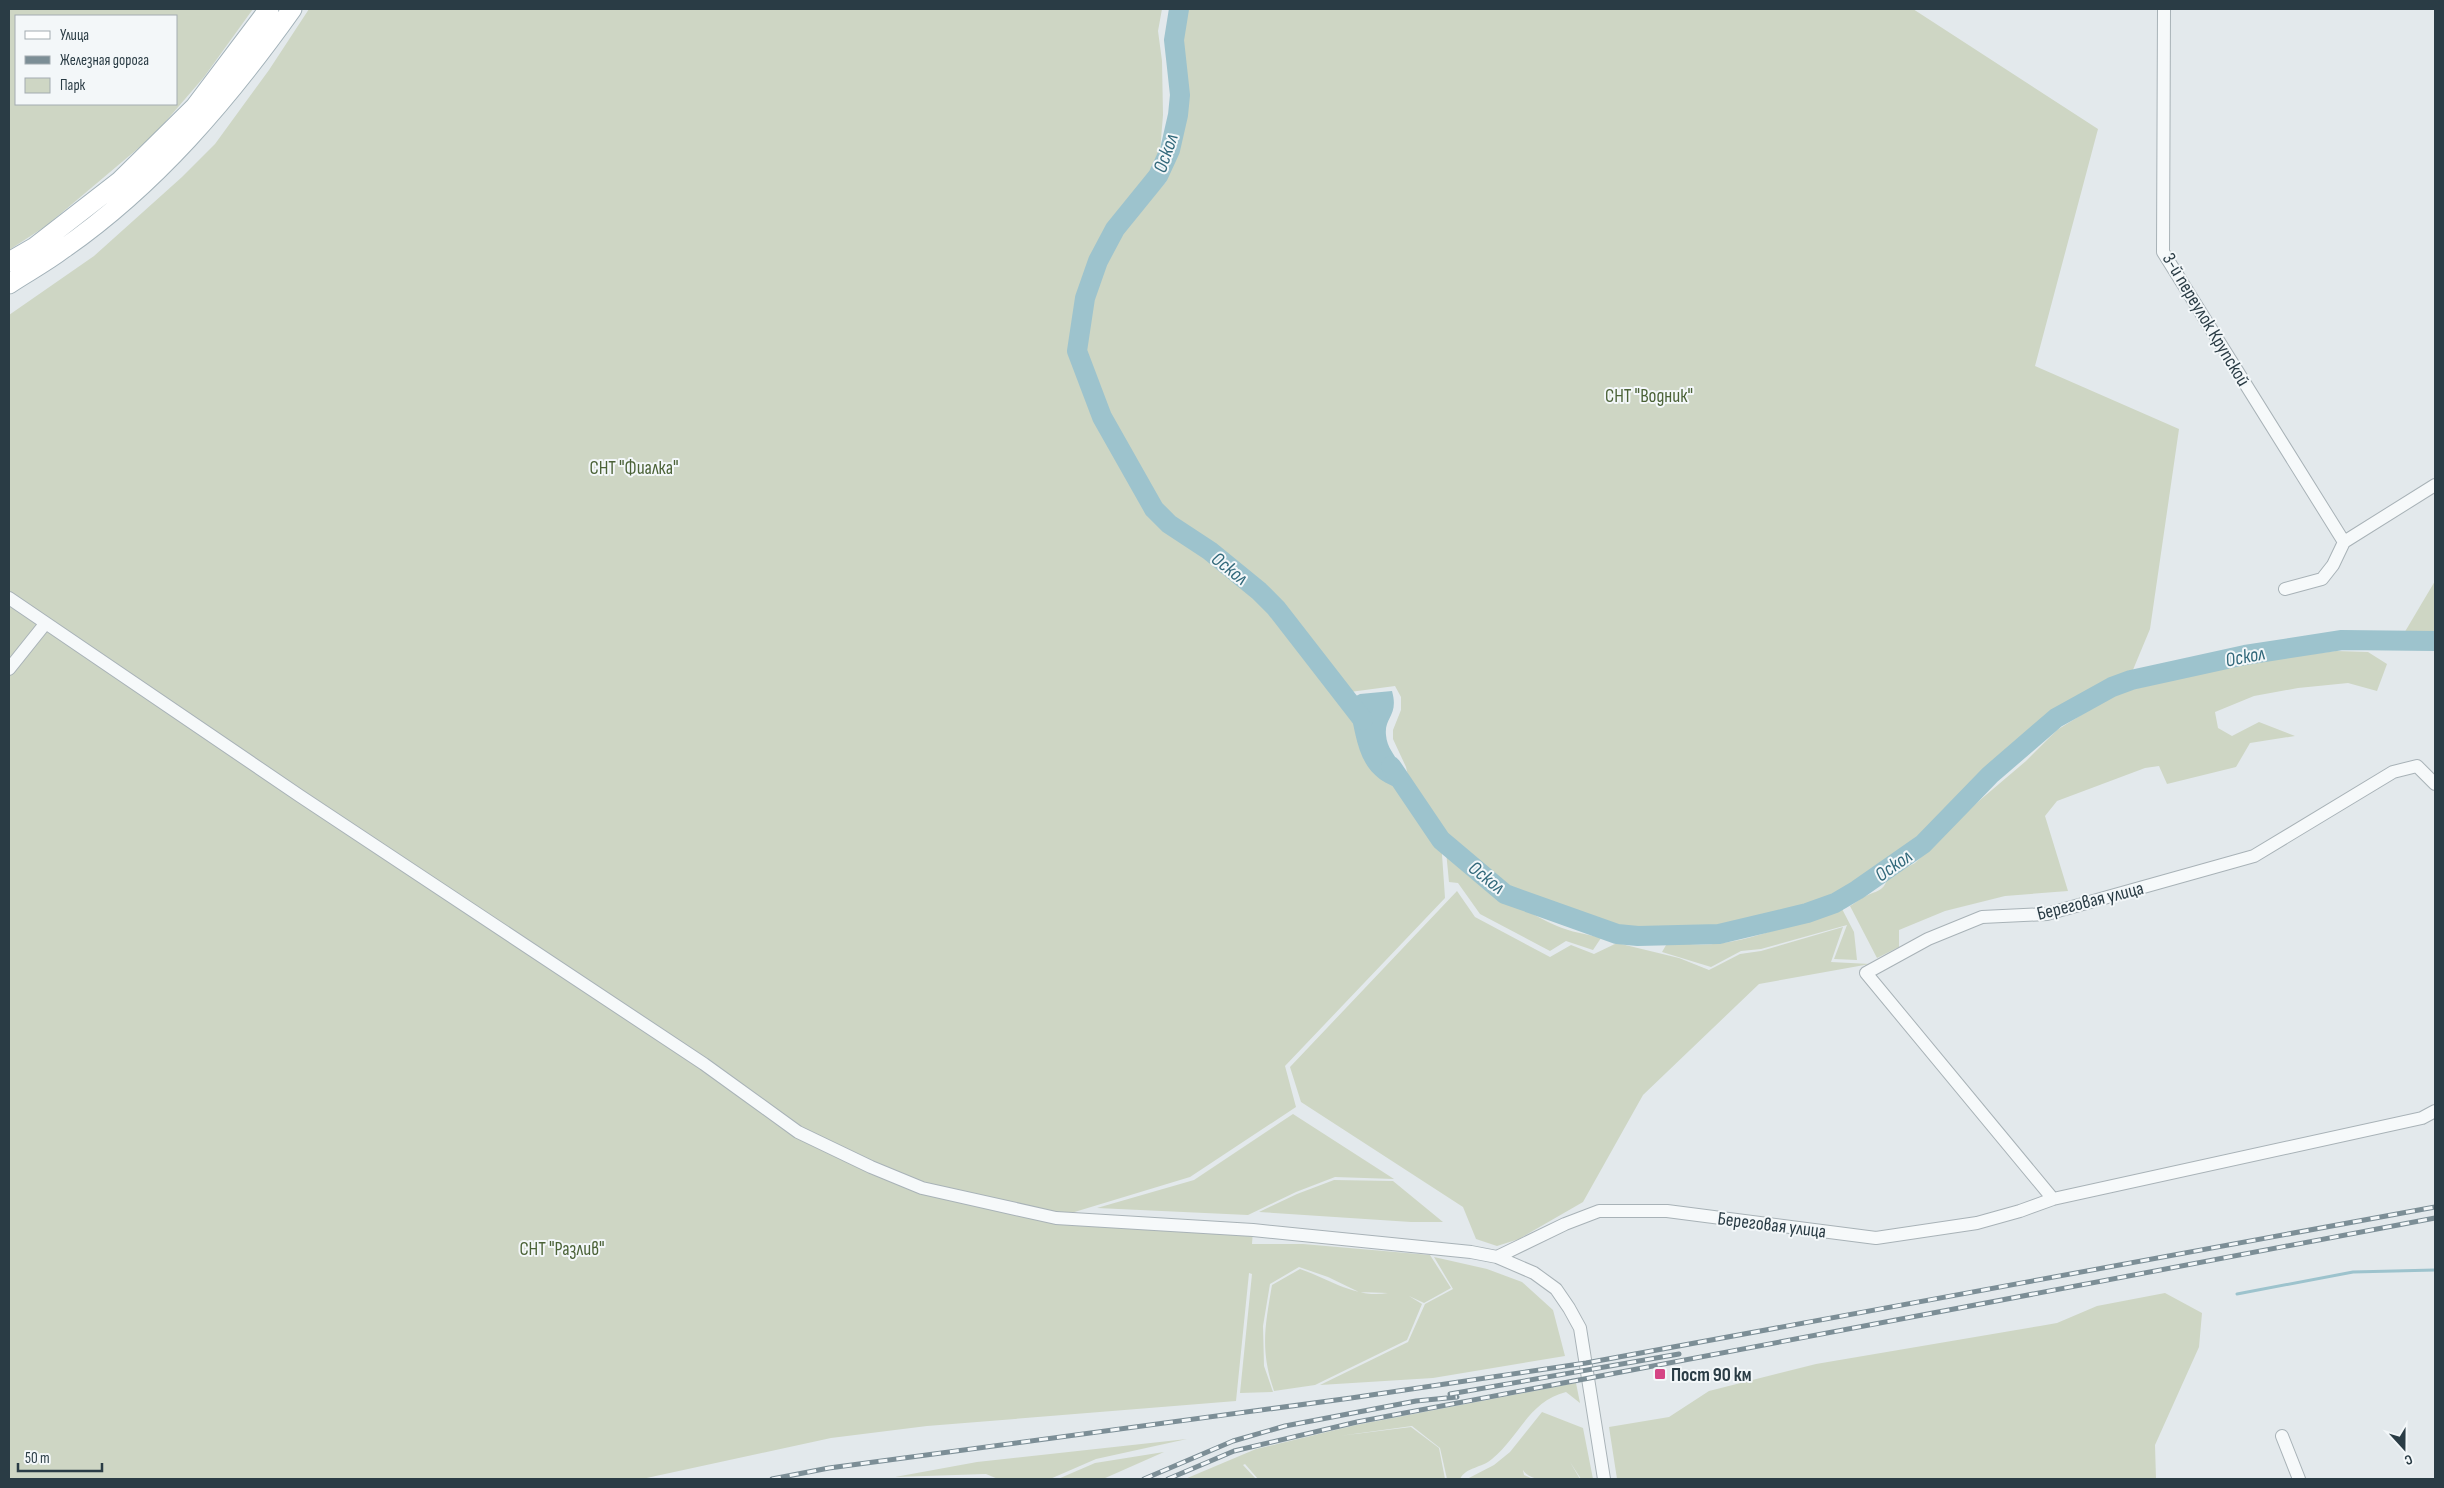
<svg xmlns="http://www.w3.org/2000/svg" width="2444" height="1488" font-family="'Sofia Sans Condensed',sans-serif">
<style>
.green{fill:#ced6c4;fill-rule:evenodd}
.water{fill:#9dc3cd}
.lines{fill:none;stroke-linecap:round;stroke-linejoin:round}
.stream{stroke:#9dc3cd;stroke-width:3}
.river{stroke:#9dc3cd;stroke-width:20}
.street-casing{stroke:#a8b2b7;stroke-width:14}
.primary-casing{stroke:#a2b1b8;stroke-width:21}
.street{stroke:#f6f9fa;stroke-width:12}
.primary{stroke:#fff;stroke-width:19}
.rail-casing{stroke:#7c8e96;stroke-width:5}
.rail{stroke:#f3f7f9;stroke-width:3;stroke-dasharray:9;stroke-linecap:butt}
.poi-dot{fill:#d54585;stroke:#f3f7f9;stroke-width:2}
.labels{text-anchor:middle;stroke-width:4;stroke-linejoin:round;paint-order:stroke}
.street-label{font-size:19px;fill:#2a3c45;stroke:#f3f7f9}
.park-label{font-size:19px;fill:#4b6237;stroke:#f3f7f9}
.poi-label{font-size:19px;font-weight:bold;fill:#2a3c45;stroke:#f3f7f9;text-anchor:start}
.water-label{font-size:20px;font-style:italic;fill:#32697b;stroke:#f3f7f9}
</style>
<rect width="100%" height="100%" fill="#e3e9ec"/>
<path class="green" d="M 9,9 L 253,9 L 204,77 L 154,135 L 46,226 L 9,250 ZM 16,16 L 176,16 L 176,104 L 16,104 Z
M 309,9 L 1162,9 L 1158,31 L 1162,61 L 1163,115 L 1158,176 L 1115,229 L 1098,261 L 1085,298 L 1079,333 L 1077,351 L 1083,371 L 1102,417 L 1154,509 L 1169,524 L 1210,551 L 1259,591 L 1276,608 L 1353,705 L 1406,790 L 1441,840 L 1445,898 L 1285,1066 L 1296,1107 L 1190,1177 L 1058,1217 L 1253,1230 L 1252,1244 L 1303,1244 L 1430,1255 L 1451,1288 L 1424,1303 L 1409,1296 L 1422,1304 L 1407,1340 L 1315,1385 L 1274,1391 C 1260,1350 1265,1326 1272,1285 L 1300,1269 C 1329,1279 1357,1299 1388,1293 L 1359,1292 L 1328,1277 L 1299,1267 L 1270,1284 L 1263,1326 L 1264,1366 L 1273,1392 L 1240,1393 L 1252,1274 L 1249,1273 L 1236,1401 L 927,1426 L 831,1438 L 642,1479 L 9,1479 L 9,315 L 94,256 L 182,177 L 215,144 L 269,70 Z
M 1185,9 L 1913,9 L 2098,129 L 2035,366 L 2179,429 L 2150,629 L 2130,677 L 2111,684 L 2054,715 L 1986,772 L 1921,839 L 1834,898 L 1806,908 L 1721,928 L 1671,932 L 1619,931 L 1508,890 L 1446,838 L 1436,828 L 1411,789 L 1406,767 L 1393,739 L 1393,730 L 1401,710 L 1401,697 L 1395,686 L 1350,692 L 1264,587 L 1213,547 L 1173,521 L 1160,507 L 1108,416 L 1089,368 L 1086,350 L 1087,334 L 1093,300 L 1106,264 L 1121,234 L 1137,214 L 1166,182 L 1186,118 L 1183,40 Z
M 2435,581 L 2435,636 L 2403,635 Z
M 2336,651 L 2368,652 L 2387,664 L 2377,691 L 2348,683 L 2298,688 L 2254,696 L 2215,712 L 2218,728 L 2232,736 L 2259,722 L 2295,736 L 2250,743 L 2236,767 L 2167,784 L 2159,766 L 2145,768 L 2057,801 L 2045,816 L 2068,891 L 2005,896 L 1945,911 L 1899,930 L 1899,947 L 1877,958 L 1850,906 C 1856,903 1861,897 1868,895 C 1880,890 1884,890 1888,877 L 1915,863 L 1966,812 L 2026,761 L 2057,730 L 2112,696 L 2134,689 L 2244,663 Z
M 1446,851 C 1479,881 1516,908 1557,926 C 1570,932 1587,934 1601,938 L 1593,950 L 1566,941 L 1550,951 L 1480,914 L 1458,883 L 1449,882 Z
M 1457,891 L 1475,917 L 1550,957 L 1571,945 L 1594,954 L 1617,943 L 1679,958 L 1709,970 L 1740,954 L 1761,951 L 1843,927 L 1831,962 L 1870,964 L 1759,984 L 1643,1095 L 1583,1202 L 1519,1239 L 1497,1246 L 1476,1239 L 1463,1207 L 1301,1102 L 1290,1067 Z
M 1841,907 L 1854,932 L 1857,960 L 1834,959 L 1847,925 L 1761,949 L 1741,951 L 1711,967 L 1662,952 L 1669,940 C 1713,954 1766,933 1808,919 C 1819,915 1831,913 1841,907 Z
M 1293,1114 L 1394,1179 L 1335,1177 L 1296,1192 L 1248,1215 L 1097,1208 L 1194,1180 Z
M 1334,1180 L 1393,1181 L 1443,1222 L 1411,1222 L 1259,1212 L 1297,1194 Z
M 1434,1257 L 1487,1269 L 1522,1282 L 1553,1310 L 1565,1356 L 1433,1378 L 1320,1385 L 1408,1342 L 1425,1304 L 1453,1289 Z
M 2165,1293 L 2202,1313 L 2199,1347 L 2155,1445 L 2156,1479 L 1617,1479 L 1609,1427 L 1669,1417 L 1709,1391 L 1816,1364 L 2040,1326 L 2057,1323 L 2097,1306 Z
M 1576,1383 L 1580,1403 L 1566,1392 C 1528,1402 1520,1436 1492,1459 C 1482,1468 1466,1467 1460,1479 L 1447,1479 L 1440,1448 L 1412,1426 L 1339,1436 L 1411,1427 L 1439,1448 L 1445,1479 L 1258,1479 L 1245,1464 L 1243,1465 L 1256,1479 L 1185,1479 L 1256,1449 L 1356,1425 Z
M 1542,1412 L 1583,1428 L 1593,1479 L 1581,1479 L 1570,1462 L 1580,1479 C 1565,1479 1531,1485 1523,1470 L 1524,1475 L 1533,1479 L 1467,1479 L 1494,1465 L 1510,1452 Z
M 1187,1439 L 1096,1459 L 1050,1479 L 998,1479 L 986,1474 L 895,1477 L 977,1462 Z
M 1164,1452 L 1103,1479 L 1058,1479 L 1095,1463 Z"/>
<path class="water" d="M 1392,691 C 1399,716 1384,717 1386,735 C 1387,749 1396,755 1400,767 C 1403,774 1404,782 1406,790 C 1356,779 1358,740 1348,700 L 1360,694 Z"/>
<g class="lines">
<path class="stream" d="M 2237,1294 L 2353,1272 L 2435,1270"/>
<path class="river" d="M 1179,9 L 1174,40 L 1180,95 L 1178,115 L 1170,150 L 1158,176 L 1115,229 L 1098,261 L 1085,298 L 1077,351 L 1102,417 L 1154,509 L 1169,524 L 1210,551 L 1259,591 L 1276,608 L 1363,720
M 1391,766 L 1441,840 L 1505,894 L 1617,934 L 1638,936 L 1719,934 L 1807,913 L 1835,903 L 1857,890 L 1923,844 L 1990,775 L 2056,718 L 2112,687 L 2131,680 L 2245,655 L 2342,640 L 2435,641"/>
<defs>
<path id="street" d="M 2164,9 L 2163,252 L 2344,542
M 2285,589 L 2322,579 L 2333,565 L 2344,542 L 2435,485
M 9,598 L 300,796 L 704,1064 L 798,1132 L 871,1167 L 922,1188 L 1056,1218 L 1253,1230 L 1471,1252 L 1497,1257 L 1534,1273 L 1556,1289 L 1569,1308 L 1580,1328 L 1604,1479
M 9,669 L 45,624
M 2053,1199 L 1866,973 L 1928,939 L 1982,917 L 2047,914 L 2254,856 L 2393,772 L 2417,766 L 2435,784
M 1497,1257 L 1565,1224 L 1599,1211 L 1667,1211 L 1876,1238 L 1977,1223 L 2020,1211 L 2053,1199 L 2422,1118 L 2435,1111
M 2282,1436 L 2299,1479"/>
<path id="primary" d="M 9,262 L 35,247 L 120,181 L 195,107 L 269,9
M 9,284 C 27,272 46,262 63,249 C 155,185 228,99 292,9"/>
</defs>
<use href="#street" class="street-casing"/>
<use href="#primary" class="primary-casing"/>
<use href="#street" class="street"/>
<use href="#primary" class="primary"/>
<defs>
<path id="rail" d="M 1450,1394 L 1679,1354
M 772,1479 L 829,1468 L 1351,1398 L 1586,1363 L 2435,1207
M 1144,1479 L 1233,1441 L 1285,1426 L 1416,1401 L 1457,1397
M 1168,1479 L 1234,1451 L 1357,1422 L 2435,1218"/>
</defs>
<use href="#rail" class="rail-casing"/>
<use href="#rail" class="rail"/>
</g>
<rect class="poi-dot" x="1654" y="1368" width="12" height="12" rx="2.5"/>
<g class="labels">
<g class="street-label">
<text transform="translate(2207 319) rotate(59)" y="7">3-й переулок Крупской</text>
<text transform="translate(2090 900) rotate(-14)" y="7">Береговая улица</text>
<text transform="translate(1772 1224) rotate(7)" y="7">Береговая улица</text>
</g>
<g class="park-label">
<text x="1649" y="402">СНТ "Водник"</text>
<text x="634" y="474">СНТ "Фиалка"</text>
<text x="562" y="1255">СНТ "Разлив"</text>
</g>
<g class="poi-label">
<text x="1671" y="1381">Пост 90 км</text>
</g>
<g class="water-label">
<text transform="translate(1165 153) rotate(-71)" y="7">Оскол</text>
<text transform="translate(1230 568) rotate(38)" y="7">Оскол</text>
<text transform="translate(2245 656) rotate(-11)" y="7">Оскол</text>
<text transform="translate(1893 865) rotate(-35)" y="7">Оскол</text>
<text transform="translate(1487 877) rotate(38)" y="7">Оскол</text>
</g>
</g>
<rect width="2444" height="1488" fill="none" stroke="#2a3c45" stroke-width="20"/>
<rect x="15" y="15" width="162" height="90" fill="#f3f7f9" stroke="#a3acb1"/>
<rect x="25" y="31" width="25" height="8" fill="#ffffff" stroke="#a3acb1"/>
<text x="60" y="40" font-size="15" fill="#2a3c45">Улица</text>
<rect x="25" y="56" width="25" height="8" fill="#7c8e96" stroke="#a3acb1"/>
<text x="60" y="65" font-size="15" fill="#2a3c45">Железная дорога</text>
<rect x="25" y="78" width="25" height="15" fill="#ced6c4" stroke="#a3acb1"/>
<text x="60" y="90" font-size="15" fill="#2a3c45">Парк</text>
<g transform="translate(2404 1448) rotate(159)" stroke="#f3f7f9" stroke-width="4" paint-order="stroke">
<path d="M0-4L9 19L0 12L-9 19Z" fill="#2a3c45"/>
<text y="-8" font-size="14" font-weight="bold" text-anchor="middle" fill="#2a3c45">С</text>
</g>
<path d="M18 1463v8h84v-8" fill="none" stroke="#2a3c45" stroke-width="2.5"/>
<text x="25" y="1463" font-size="15" fill="#2a3c45" stroke="#f3f7f9" stroke-width="4" paint-order="stroke">50 m</text>
</svg>
